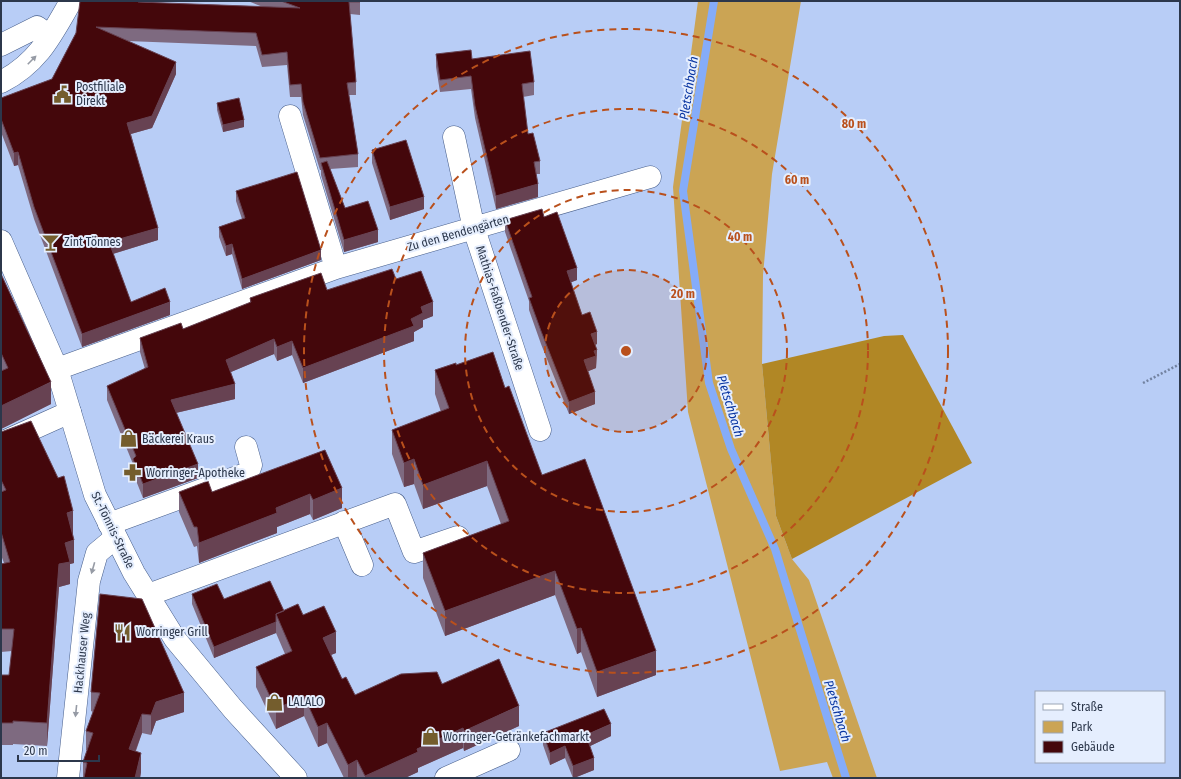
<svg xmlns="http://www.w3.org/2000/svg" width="1181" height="779" font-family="'Fira Sans Condensed',sans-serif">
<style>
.green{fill:#cba454}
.forest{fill:#b18725}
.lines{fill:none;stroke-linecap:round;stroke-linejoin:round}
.stream{stroke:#85acf9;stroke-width:8}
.minor-casing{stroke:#475e8a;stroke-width:23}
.major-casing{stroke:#475e8a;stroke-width:23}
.path{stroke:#7282a0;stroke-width:2.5;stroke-dasharray:2 2;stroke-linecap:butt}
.minor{stroke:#fff;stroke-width:22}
.major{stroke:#fff;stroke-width:22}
.wall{fill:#7e6a80}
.shaded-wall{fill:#674252}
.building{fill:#44070b;stroke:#674252}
.oneway{fill:#969ba5}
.ring{fill:none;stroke:#b9501c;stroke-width:2;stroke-dasharray:7 5}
.labels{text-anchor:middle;stroke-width:4;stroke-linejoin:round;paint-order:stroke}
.poi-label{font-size:12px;fill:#2c374b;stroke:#e5eefe;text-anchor:start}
.street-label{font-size:12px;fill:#2c374b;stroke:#e5eefe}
.water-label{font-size:13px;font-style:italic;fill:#0a36a2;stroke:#e5eefe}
.centre{fill:#b9501c;stroke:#e5eefe;stroke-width:2}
.ring-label{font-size:12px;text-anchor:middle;font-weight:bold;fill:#b9501c;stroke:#e5eefe;stroke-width:4;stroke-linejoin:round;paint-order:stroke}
</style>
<rect width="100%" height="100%" fill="#b8cdf6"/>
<path class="green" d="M 698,1 L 801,1 L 772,174 L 763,275 L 762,364 L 776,516 L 792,559 L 809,580 L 877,778 L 833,778 L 827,762 L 780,771 L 688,412 L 673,187 Z"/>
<path class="forest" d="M 903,335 L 972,463 L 792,559 L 776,516 L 762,364 L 884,336 Z"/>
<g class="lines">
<path class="stream" d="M 714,1 L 683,191 L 709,383 L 731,449 L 775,549 L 846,778"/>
<defs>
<path id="minor" d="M 1,45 L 37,27 L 50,36
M 1,82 C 38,63 51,36 71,1
M 290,116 L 336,268
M 454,137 L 474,229 L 540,430
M 57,369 L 336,268 L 650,177
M 1,443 L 70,412
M 344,522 L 362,565
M 109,524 L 248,473 L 251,465 L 246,447
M 148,595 L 395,504 L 414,552 L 458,537
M 68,778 L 89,581 L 97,553 L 115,538
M 446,778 L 509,750"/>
<path id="major" d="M 1,241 L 57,369 L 95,495 L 134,573 L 175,639 L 233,709 L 296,778"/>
</defs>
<use href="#minor" class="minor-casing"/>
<use href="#major" class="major-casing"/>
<path class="path" d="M 1143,383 L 1180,364"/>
<use href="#minor" class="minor"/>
<use href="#major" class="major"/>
</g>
<path class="wall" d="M 248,1 L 360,1 L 360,15 L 350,14 L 356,82 L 356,95 L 349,95 L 358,154 L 358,167 L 330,169 L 345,208 L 378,242 L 344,252 L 321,175 L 321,170 L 320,170 L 303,115 L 301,97 L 290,97 L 287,65 L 262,67 L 256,46 L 127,41 L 176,74 L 152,128 L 131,134 L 158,240 L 113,254 L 131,302 L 170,315 L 82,347 L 34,219 L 18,165 L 14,166 L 1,132 L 1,98 L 52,79 L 76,33 L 142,3 L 263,7 Z
M 436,54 L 472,59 L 534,82 L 534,95 L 523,97 L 528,134 L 540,161 L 540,174 L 536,174 L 538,197 L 496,209 L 475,118 L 471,89 L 440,92 L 436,67 Z
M 217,103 L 244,127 L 223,132 L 217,110 Z
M 372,150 L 424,209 L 390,220 L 372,163 Z
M 236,191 L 321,260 L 242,289 L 232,254 L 226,256 L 219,237 L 219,227 L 242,219 L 236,201 Z
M 544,217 L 577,280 L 571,282 L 582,315 L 597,344 L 595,345 L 597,350 L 596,368 L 588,371 L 595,404 L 569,414 L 541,344 L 529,310 L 529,301 L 505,232 L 505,220 Z
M 1,274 L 51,404 L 1,429 Z
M 396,279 L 433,316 L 423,320 L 423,327 L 414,332 L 414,341 L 303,383 L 292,355 L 277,361 L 274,354 L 231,372 L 235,399 L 176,413 L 198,478 L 143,498 L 133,473 L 133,464 L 107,400 L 107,386 L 145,369 L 140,352 L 140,338 L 183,329 L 250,303 L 250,298 L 327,290 Z
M 456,365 L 505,388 L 542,475 L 656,675 L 597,697 L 581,652 L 577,654 L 555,595 L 445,636 L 423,578 L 423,553 L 501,524 L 487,486 L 423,509 L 414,484 L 404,487 L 392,454 L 392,430 L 441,412 L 435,394 L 435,370 Z
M 1,432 L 73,534 L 74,563 L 70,564 L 70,584 L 59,587 L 47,746 L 13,744 L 13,745 L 1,745 L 1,675 L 9,675 L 12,651 L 1,652 L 1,564 L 4,563 L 1,555 Z
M 325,450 L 342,508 L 313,520 L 310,514 L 277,527 L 277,533 L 199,563 L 197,546 L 194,547 L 179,512 L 179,492 L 212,492 Z
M 100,594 L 184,712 L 156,721 L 151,735 L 142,733 L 136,751 L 141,772 L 140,778 L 83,778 L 83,762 L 87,750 L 86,750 L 86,731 L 93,712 L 91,711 L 91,692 Z
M 192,594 L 224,599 L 284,611 L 303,615 L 336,653 L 331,655 L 342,679 L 355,695 L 442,684 L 519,726 L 464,751 L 463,748 L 418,768 L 418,772 L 405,778 L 344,778 L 327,743 L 318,747 L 304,716 L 276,729 L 256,687 L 256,667 L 285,654 L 276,633 L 214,658 L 192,604 Z
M 543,733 L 611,736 L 590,746 L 594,770 L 574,778 L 573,778 L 565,758 L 550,765 L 543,745 Z"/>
<path class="shaded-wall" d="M 176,62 L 176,74 L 152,128 L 127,135 L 127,123 Z
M 244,120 L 244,127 L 223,132 L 223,125 Z
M 18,152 L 18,165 L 14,166 L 14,153 Z
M 538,184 L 538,197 L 496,209 L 496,196 Z
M 424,197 L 424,209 L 390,220 L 390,207 Z
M 158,228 L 158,240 L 109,255 L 109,242 Z
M 378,230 L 378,242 L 344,252 L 344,240 Z
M 232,244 L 232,254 L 226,256 L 226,246 Z
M 321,250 L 321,260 L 242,289 L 242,279 Z
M 577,268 L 577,280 L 567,284 L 567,271 Z
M 170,302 L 170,315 L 82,347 L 82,334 Z
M 433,302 L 433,316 L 423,320 L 423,327 L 414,332 L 414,341 L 303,383 L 303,368 L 411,319 L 421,307 Z
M 597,332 L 597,344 L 591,346 L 591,334 Z
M 274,339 L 274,354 L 226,374 L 226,360 Z
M 292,341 L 292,355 L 277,361 L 277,347 Z
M 597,350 L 596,368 L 584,373 L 584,360 L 594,351 Z
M 51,382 L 51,404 L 1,429 L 1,406 Z
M 235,384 L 235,399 L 171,414 L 171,400 Z
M 595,392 L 595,404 L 569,414 L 569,402 Z
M 414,459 L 414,484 L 404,487 L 404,463 Z
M 487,461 L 487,486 L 423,509 L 423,485 Z
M 198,464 L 198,478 L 143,498 L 143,484 Z
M 342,488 L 342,508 L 313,520 L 313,500 Z
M 310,494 L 310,514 L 277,527 L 277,533 L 199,563 L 199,543 L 276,508 Z
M 73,511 L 73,534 L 67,536 L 67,513 Z
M 74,540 L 74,563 L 70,564 L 70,584 L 59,587 L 47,746 L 47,723 L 59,564 L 65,543 Z
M 555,571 L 555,595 L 445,636 L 445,611 Z
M 276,622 L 276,633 L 214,658 L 214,647 Z
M 581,628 L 581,652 L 577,654 L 577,629 Z
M 336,632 L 336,653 L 323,658 L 323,638 Z
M 656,651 L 656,675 L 597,697 L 597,672 Z
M 184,693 L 184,712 L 156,721 L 151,735 L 151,715 L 156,702 Z
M 304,696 L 304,716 L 276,729 L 276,709 Z
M 519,706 L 519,726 L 464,751 L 464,731 Z
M 142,714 L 142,733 L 129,768 L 129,749 Z
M 327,723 L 327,743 L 318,747 L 318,727 Z
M 611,724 L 611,736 L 586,748 L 586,735 Z
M 463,728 L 463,748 L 418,768 L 418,772 L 405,778 L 365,778 L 365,776 L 417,749 Z
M 565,746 L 565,758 L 550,765 L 550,753 Z
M 141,753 L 141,772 L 140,778 L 135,778 Z
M 594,758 L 594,770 L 574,778 L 573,778 L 573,766 Z
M 357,760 L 357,778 L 348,778 L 348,765 Z"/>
<path class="building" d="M 80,1 L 138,1 L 138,2 L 300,8 L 281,1 L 360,1 L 360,2 L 349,2 L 356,82 L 347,83 L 358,154 L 320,158 L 303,102 L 301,84 L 290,85 L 287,52 L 262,55 L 256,33 L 96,27 L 176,62 L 152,116 L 127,123 L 158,228 L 109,242 L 131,302 L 165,288 L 170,302 L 82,334 L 34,207 L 18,152 L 14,153 L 1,119 L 1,98 L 52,79 L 76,33 Z
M 471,50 L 472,59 L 530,51 L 534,82 L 522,84 L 528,134 L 533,133 L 540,161 L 534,162 L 538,184 L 496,196 L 475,106 L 471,76 L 440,80 L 436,54 Z
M 239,98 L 244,120 L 223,125 L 217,103 Z
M 406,140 L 424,197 L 390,207 L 372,150 Z
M 327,161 L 345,208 L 368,201 L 378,230 L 344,240 L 321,163 Z
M 297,172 L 321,250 L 242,279 L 232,244 L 226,246 L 219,227 L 245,218 L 236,191 Z
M 542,209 L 544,217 L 557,212 L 577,268 L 567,271 L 582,315 L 590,312 L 597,332 L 591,334 L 597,350 L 594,351 L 596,356 L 584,360 L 595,392 L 569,402 L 541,331 L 529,298 L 532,297 L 505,220 Z
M 392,269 L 396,279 L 421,271 L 433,302 L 421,307 L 423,313 L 411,319 L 414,326 L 303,368 L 292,341 L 277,347 L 274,339 L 226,360 L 235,384 L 171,400 L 198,464 L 143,484 L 133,459 L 136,456 L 107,386 L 148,367 L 140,338 L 181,323 L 183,329 L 251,302 L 250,298 L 321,273 L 327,290 Z
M 1,274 L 51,382 L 1,406 L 1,371 L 8,368 L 1,353 Z
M 493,352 L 505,388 L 509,386 L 542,475 L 585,459 L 656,651 L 597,672 L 581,628 L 577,629 L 555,571 L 445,611 L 423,553 L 509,521 L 487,461 L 423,485 L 414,459 L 404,463 L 392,430 L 449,408 L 435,370 L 456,363 L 456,365 Z
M 31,421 L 58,478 L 64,476 L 73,511 L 67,513 L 74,540 L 65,543 L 70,562 L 59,564 L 47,723 L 13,721 L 13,723 L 1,723 L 1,675 L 9,675 L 14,629 L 1,629 L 1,564 L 10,562 L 1,532 L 1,492 L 6,490 L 1,480 L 1,432 Z
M 325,450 L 342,488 L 313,500 L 310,494 L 276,508 L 277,513 L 199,543 L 197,527 L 194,527 L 179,492 L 208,481 L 212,492 Z
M 270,581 L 284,611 L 276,614 L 276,622 L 214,647 L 192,594 L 217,584 L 224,599 Z
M 100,594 L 142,599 L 184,693 L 156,702 L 151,715 L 142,714 L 129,749 L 141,753 L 135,778 L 84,778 L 87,763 L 83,762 L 93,733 L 86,731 L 100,693 L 91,692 Z
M 298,604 L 303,615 L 324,606 L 336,632 L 323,638 L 342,679 L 346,677 L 355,695 L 401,674 L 437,672 L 442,684 L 499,659 L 519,706 L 464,731 L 463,728 L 417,749 L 418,752 L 365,776 L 357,760 L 348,765 L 327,723 L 318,727 L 304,696 L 276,709 L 256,667 L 292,651 L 276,614 Z
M 604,709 L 611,724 L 586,735 L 594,758 L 573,766 L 565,746 L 550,753 L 543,733 Z"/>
<defs><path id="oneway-solid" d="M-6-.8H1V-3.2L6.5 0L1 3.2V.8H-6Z"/></defs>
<g class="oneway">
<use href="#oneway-solid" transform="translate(32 60) rotate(-45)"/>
<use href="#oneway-solid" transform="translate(93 568) rotate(106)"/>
<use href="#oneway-solid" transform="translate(76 711) rotate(96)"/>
</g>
<circle cx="626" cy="351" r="81" fill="#b9501c" fill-opacity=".12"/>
<g class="ring">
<circle cx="626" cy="351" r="81"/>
<circle cx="626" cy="351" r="161"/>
<circle cx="626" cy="351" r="242"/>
<circle cx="626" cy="351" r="322"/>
</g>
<defs>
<symbol id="civic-bare" viewBox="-9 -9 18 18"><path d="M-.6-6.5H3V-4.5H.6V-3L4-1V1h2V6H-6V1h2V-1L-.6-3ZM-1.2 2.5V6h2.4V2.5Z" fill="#745d2d" stroke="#e5eefe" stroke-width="2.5" paint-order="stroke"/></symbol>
<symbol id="bar-bare" viewBox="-9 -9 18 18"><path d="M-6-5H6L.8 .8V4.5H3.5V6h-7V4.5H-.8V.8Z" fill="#745d2d" stroke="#e5eefe" stroke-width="2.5" paint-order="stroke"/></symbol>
<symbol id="shop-bare" viewBox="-9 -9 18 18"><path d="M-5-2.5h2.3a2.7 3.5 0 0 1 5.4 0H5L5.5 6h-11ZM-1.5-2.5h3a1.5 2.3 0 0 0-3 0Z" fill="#745d2d" stroke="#e5eefe" stroke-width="2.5" paint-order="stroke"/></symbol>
<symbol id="pharmacy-bare" viewBox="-9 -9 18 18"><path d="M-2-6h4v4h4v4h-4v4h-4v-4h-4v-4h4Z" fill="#745d2d" stroke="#e5eefe" stroke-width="2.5" paint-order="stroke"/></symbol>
<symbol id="restaurant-bare" viewBox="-9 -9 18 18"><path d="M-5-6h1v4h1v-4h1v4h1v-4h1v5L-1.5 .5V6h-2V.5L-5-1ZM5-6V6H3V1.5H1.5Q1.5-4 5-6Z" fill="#745d2d" stroke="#e5eefe" stroke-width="2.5" paint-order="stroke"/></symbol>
</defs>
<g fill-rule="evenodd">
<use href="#civic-bare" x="50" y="82" width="25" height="25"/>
<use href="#bar-bare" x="38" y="230" width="25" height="25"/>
<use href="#shop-bare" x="116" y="426" width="25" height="25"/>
<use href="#pharmacy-bare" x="120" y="460" width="25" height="25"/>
<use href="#restaurant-bare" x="110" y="620" width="25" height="25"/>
<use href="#shop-bare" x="262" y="690" width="25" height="25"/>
<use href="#shop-bare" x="418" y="724" width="25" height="25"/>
</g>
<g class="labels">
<g class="poi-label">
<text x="76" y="91">Postfiliale<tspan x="76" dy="14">Direkt</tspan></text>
<text x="64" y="246">Zint Tönnes</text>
<text x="142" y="443">Bäckerei Kraus</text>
<text x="146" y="477">Worringer-Apotheke</text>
<text x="136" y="636">Worringer Grill</text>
<text x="288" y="706">LALALO</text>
<text x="443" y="741">Worringer-Getränkefachmarkt</text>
</g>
<g class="street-label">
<text transform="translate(458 233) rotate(-16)" y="4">Zu den Bendengärten</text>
<text transform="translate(500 308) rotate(72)" y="4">Mathias-Faßbender-Straße</text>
<text transform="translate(113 530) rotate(64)" y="4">St.-Tönnis-Straße</text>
<text transform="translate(82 653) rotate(-84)" y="4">Hackhauser Weg</text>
</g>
<g class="water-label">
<text transform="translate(688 88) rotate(-81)" y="5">Pletschbach</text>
<text transform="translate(731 406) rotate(73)" y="5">Pletschbach</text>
<text transform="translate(838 711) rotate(73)" y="5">Pletschbach</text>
</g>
</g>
<circle cx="626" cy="351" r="6" class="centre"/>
<g class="ring-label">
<text x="854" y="128">80 m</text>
<text x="797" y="184">60 m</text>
<text x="740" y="241">40 m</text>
<text x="683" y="298">20 m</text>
</g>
<rect width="1181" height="779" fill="none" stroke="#2c374b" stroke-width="4"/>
<rect x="1035" y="691" width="130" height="72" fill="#e5eefe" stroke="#9ba5b6"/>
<rect x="1043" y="704" width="20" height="6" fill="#ffffff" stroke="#9ba5b6"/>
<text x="1071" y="711" font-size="12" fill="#2c374b">Straße</text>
<rect x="1043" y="721" width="20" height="12" fill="#cba454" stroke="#9ba5b6"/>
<text x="1071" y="731" font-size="12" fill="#2c374b">Park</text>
<rect x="1043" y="741" width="20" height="12" fill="#44070b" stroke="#9ba5b6"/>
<text x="1071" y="751" font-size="12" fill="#2c374b">Gebäude</text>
<path d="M18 755v6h81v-6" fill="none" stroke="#2c374b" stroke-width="2"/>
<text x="24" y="755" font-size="12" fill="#2c374b" stroke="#e5eefe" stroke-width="3" paint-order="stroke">20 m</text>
</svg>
